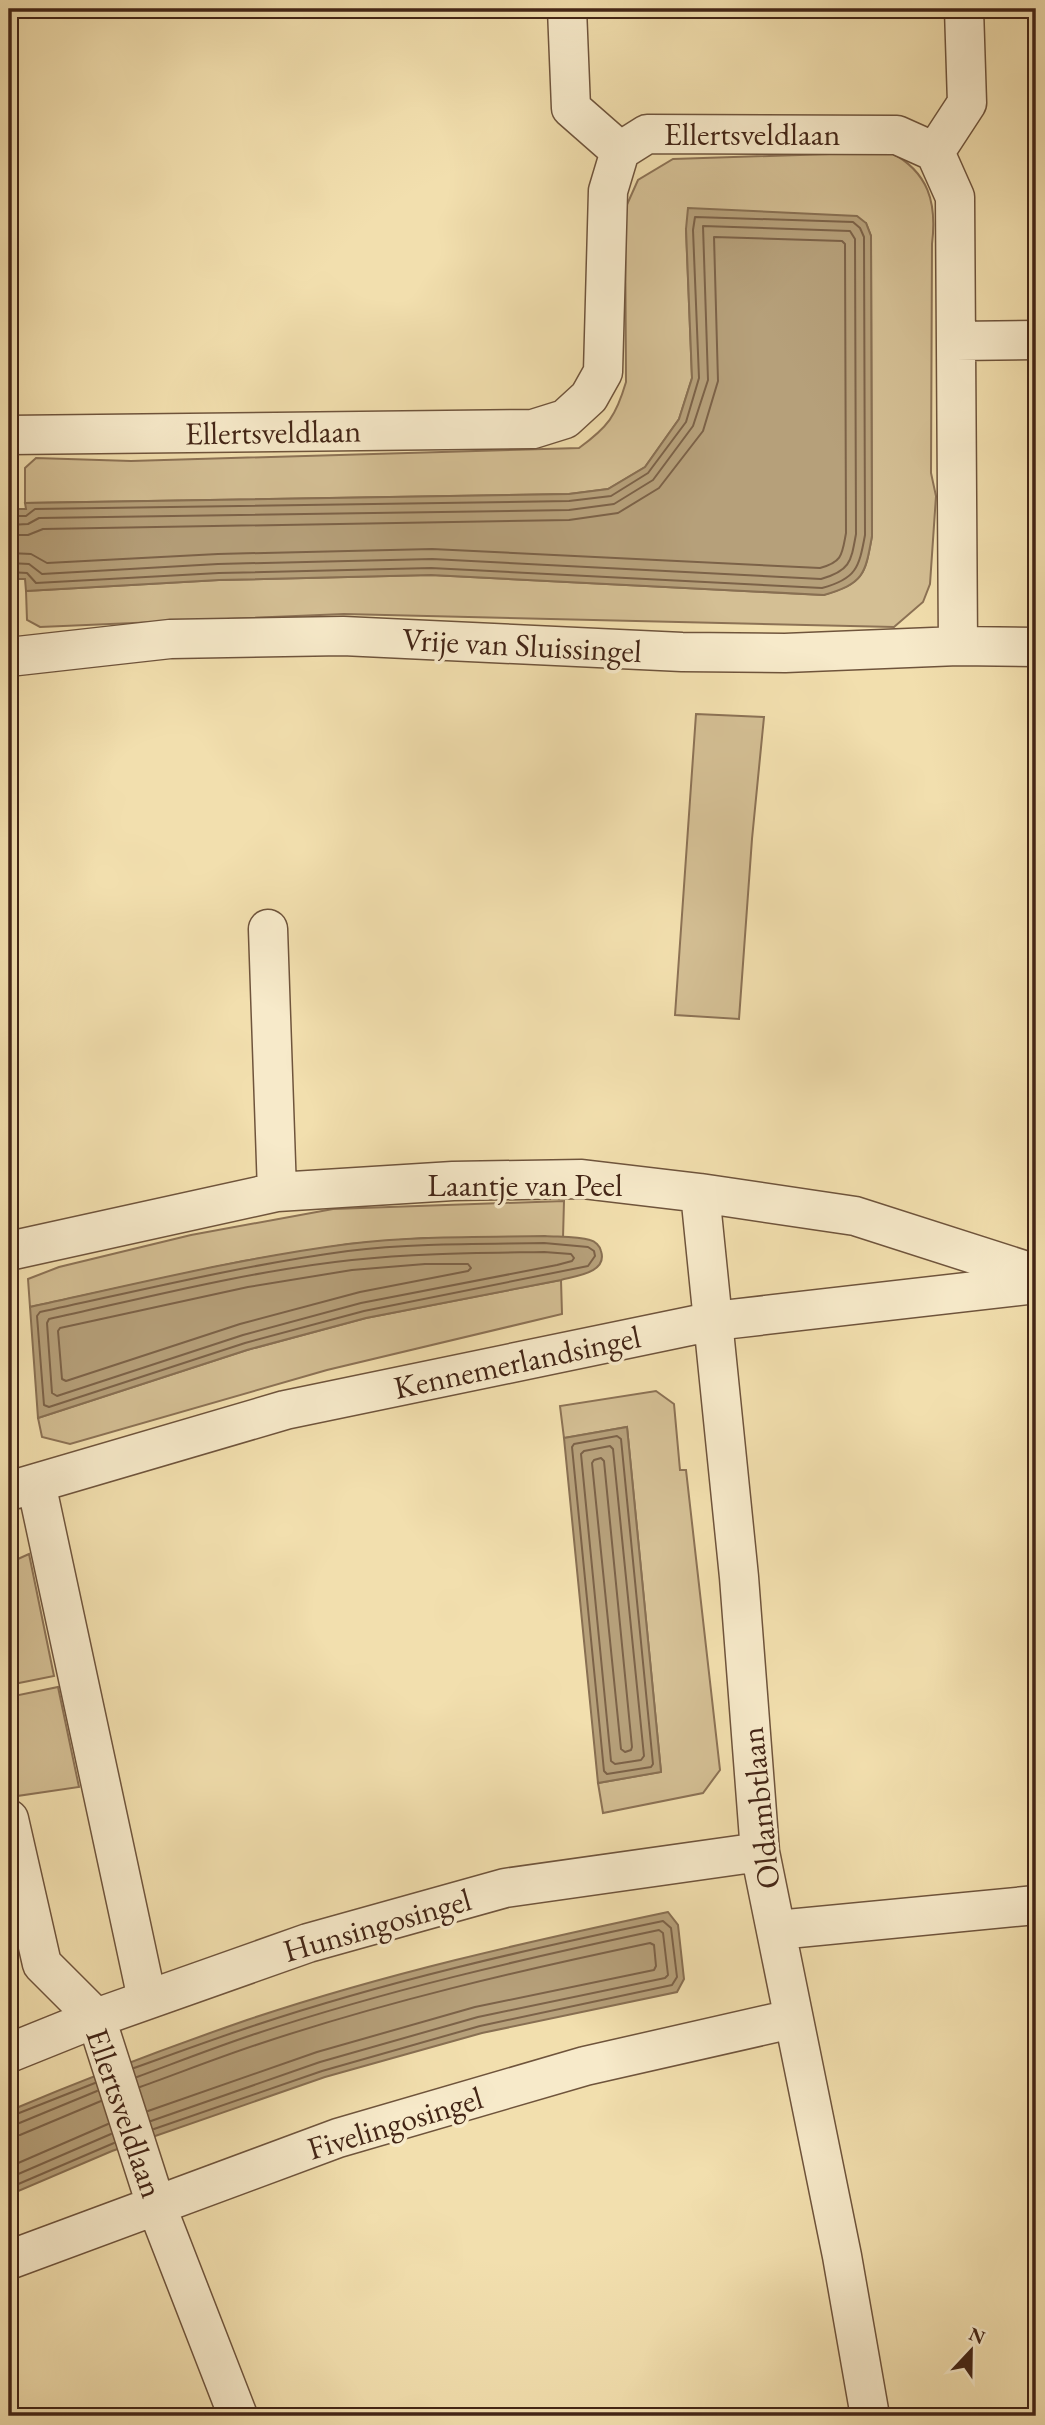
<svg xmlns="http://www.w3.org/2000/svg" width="1045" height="2425" font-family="'EB Garamond',serif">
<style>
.green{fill:#d4bf94;stroke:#8c7255;stroke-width:2}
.water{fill:#b6a07a;stroke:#886f52;stroke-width:2}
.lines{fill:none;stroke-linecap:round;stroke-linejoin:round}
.shore{stroke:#7c6248;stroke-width:2}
.minor-casing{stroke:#6f543c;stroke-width:41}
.minor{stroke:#f7eaca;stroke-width:38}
.labels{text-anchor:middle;stroke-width:7;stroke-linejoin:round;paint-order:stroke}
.street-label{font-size:32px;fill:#432516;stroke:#f7eaca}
</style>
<rect width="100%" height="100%" fill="#f2dfae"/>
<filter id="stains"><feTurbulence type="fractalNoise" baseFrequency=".00286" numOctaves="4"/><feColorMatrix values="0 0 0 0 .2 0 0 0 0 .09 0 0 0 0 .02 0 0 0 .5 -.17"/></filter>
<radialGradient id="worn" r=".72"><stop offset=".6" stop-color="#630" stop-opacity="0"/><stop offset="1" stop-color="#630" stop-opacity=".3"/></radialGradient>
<path class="green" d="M 890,152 C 929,172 937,203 932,244 L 931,473 L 936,496 L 930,584 L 923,602 L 894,627 L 344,614 L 40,627 L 27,620 L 26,591 L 219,580 L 431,575 L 823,595 C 864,583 865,575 872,536 L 871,236 L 866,223 L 686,229 L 692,378 L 679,419 L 645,467 L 608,489 L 569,494 L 25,503 L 25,468 L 36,458 L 131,461 L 579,448 C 608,427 616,416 626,382 L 625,209 L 638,180 L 673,159 Z
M 696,714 L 764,717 L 752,839 L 739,1019 L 675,1015 Z
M 564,1201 L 563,1238 L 424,1238 L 349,1244 L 243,1261 L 30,1307 L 28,1279 L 59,1267 L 191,1235 L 333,1209 Z
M 561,1280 L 562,1314 L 327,1370 L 70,1444 L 42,1437 L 38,1418 L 247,1350 L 366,1318 Z
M 656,1391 L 674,1404 L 680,1470 L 686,1470 L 720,1770 L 703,1793 L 603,1813 L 598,1783 L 661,1772 L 627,1427 L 564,1438 L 560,1406 Z
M 29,1554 L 54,1676 L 9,1685 L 9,1563 Z
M 58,1687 L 79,1787 L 17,1796 L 9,1750 L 9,1697 Z"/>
<path class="water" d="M 688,208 L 857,216 L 866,223 L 871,236 L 872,536 C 865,575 864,583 824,595 L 431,575 L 219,580 L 26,591 L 25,579 L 9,579 L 9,509 L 26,509 L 25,503 L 569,494 L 608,489 L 645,467 L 679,419 L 692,378 L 686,229 Z
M 545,1236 C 558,1237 577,1236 590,1240 C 595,1241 600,1246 601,1251 C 608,1273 575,1276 561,1280 L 366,1318 L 247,1350 L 38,1418 L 30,1307 C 135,1284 241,1258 348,1244 C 413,1236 479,1237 545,1236 Z
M 627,1427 L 661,1772 L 598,1783 L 564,1438 Z
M 668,1912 L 678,1925 L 684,1979 L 677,1992 L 482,2033 L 325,2077 L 112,2151 L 9,2195 L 9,2111 C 87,2078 166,2048 247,2020 C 384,1974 526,1942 668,1912 Z"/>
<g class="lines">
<path class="shore" d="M 9,516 L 26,516 L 35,509 L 569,501 L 611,496 L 648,473 L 686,422 L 699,378 L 693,230 L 695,217 L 853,222 L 860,228 L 864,237 L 865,535 C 859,568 856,579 822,588 L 431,568 L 219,573 L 36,583 L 27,573 L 9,572
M 9,525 L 28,524 L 39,518 L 569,510 L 614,504 L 653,480 L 693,426 L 708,380 L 703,226 L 850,231 L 855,239 L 856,534 C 851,562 850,571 821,579 L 432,559 L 218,564 L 42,574 L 29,564 L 9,563
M 9,535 L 28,535 L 43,529 L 569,520 L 618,513 L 659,488 L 703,431 L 718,381 L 714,237 L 842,241 L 845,244 L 846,533 C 842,554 843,562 820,568 L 432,549 L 218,554 L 47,563 L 31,554 L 9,553
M 544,1243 L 588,1247 L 594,1251 L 595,1256 L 588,1266 L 364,1311 L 245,1343 L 49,1407 L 44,1405 L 37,1316 L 40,1312 C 142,1290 244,1265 348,1251 C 413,1243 479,1244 544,1243 Z
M 544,1252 L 571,1254 L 574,1258 L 572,1261 L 557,1265 L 361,1303 L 243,1335 L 57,1396 L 52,1393 L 47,1323 L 49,1319 C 149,1297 250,1271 352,1260 C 416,1253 480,1253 544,1252 Z
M 425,1264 L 468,1264 L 471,1268 L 468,1271 L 360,1292 L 240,1324 L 66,1381 L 62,1379 L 58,1331 L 60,1328 L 248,1287 L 352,1270 Z
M 617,1436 L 621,1439 L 653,1764 L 651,1767 L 607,1774 L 604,1771 L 572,1447 L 574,1444 Z
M 610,1446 L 613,1449 L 644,1756 L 641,1760 L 615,1764 L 611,1761 L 581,1454 L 584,1451 Z
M 601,1458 L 604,1461 L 632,1747 L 631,1750 L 625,1752 L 621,1749 L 592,1463 L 594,1460 Z
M 134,2068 C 173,2054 211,2040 250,2027 C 384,1982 524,1950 663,1921 L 671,1928 L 677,1977 L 672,1985 L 480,2026 L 322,2071 L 154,2129
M 137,2077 C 175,2063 213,2048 252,2035 C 384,1991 522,1959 659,1930 L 663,1933 L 668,1975 L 665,1978 L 478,2017 L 320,2062 L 151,2121
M 140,2087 C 179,2073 217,2058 256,2045 C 384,2002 517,1971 650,1943 L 654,1945 L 656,1966 L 654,1970 L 475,2007 L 317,2052 L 148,2111
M 9,2117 L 95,2083
M 9,2126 L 17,2124 L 97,2091
M 9,2136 L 20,2135 L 101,2101
M 9,2167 L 108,2124
M 9,2178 L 111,2134
M 9,2188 L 114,2143"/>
<defs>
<path id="minor" d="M 567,9 L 571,108 L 620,151
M 935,152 L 967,103 L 964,9
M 956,341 L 1036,340
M 9,435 L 533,429 L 565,419 L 589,397 L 603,372 L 608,191 L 620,151 L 647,134 L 897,135 L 935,152 L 955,197 L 958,646
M 9,657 L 170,639 L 343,636 L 682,652 L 785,653 L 958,646 L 1036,647
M 268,929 L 277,1192
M 700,1193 L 739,1577 L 760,1852 L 842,2256 L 870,2416
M 9,1251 L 277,1192 L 453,1181 L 582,1179 L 700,1193 L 855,1216 L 1036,1274
M 36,1483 L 147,1999
M 9,1491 L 285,1410 L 714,1321 L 1036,1284
M 9,1819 L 42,1964 L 96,2018 L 156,2205 L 238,2416
M 777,1930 L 1036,1905
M 9,2053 L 96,2018 L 308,1943 L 505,1888 L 760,1852
M 9,2260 L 338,2138 L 585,2066 L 792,2019"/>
</defs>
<use href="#minor" class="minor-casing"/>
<use href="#minor" class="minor"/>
</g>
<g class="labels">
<g class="street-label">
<text x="752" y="145">Ellertsveldlaan</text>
<text transform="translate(273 432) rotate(-1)" y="11">Ellertsveldlaan</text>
<text transform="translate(522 645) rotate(3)" y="11">Vrije van Sluissingel</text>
<text x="525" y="1196">Laantje van Peel</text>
<text transform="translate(517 1362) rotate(-12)" y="11">Kennemerlandsingel</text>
<text transform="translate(760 1808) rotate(-96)" y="11">Oldambtlaan</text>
<text transform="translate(377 1925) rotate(-16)" y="11">Hunsingosingel</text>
<text transform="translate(125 2113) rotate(71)" y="11">Ellertsveldlaan</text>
<text transform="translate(395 2123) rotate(-17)" y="11">Fivelingosingel</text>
</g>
</g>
<rect width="1045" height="2425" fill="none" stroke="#f2dfae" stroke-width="35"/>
<rect x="10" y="10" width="1024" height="2404" fill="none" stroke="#432516" stroke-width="3.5"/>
<rect x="18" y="18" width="1010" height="2390" fill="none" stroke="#432516" stroke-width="2"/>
<g transform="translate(971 2351) rotate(22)" stroke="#f7eaca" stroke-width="5" paint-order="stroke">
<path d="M0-5L12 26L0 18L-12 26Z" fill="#432516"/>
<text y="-10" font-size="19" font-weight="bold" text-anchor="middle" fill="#432516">N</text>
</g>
<rect width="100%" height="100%" filter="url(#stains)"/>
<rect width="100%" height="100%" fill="url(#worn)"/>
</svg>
